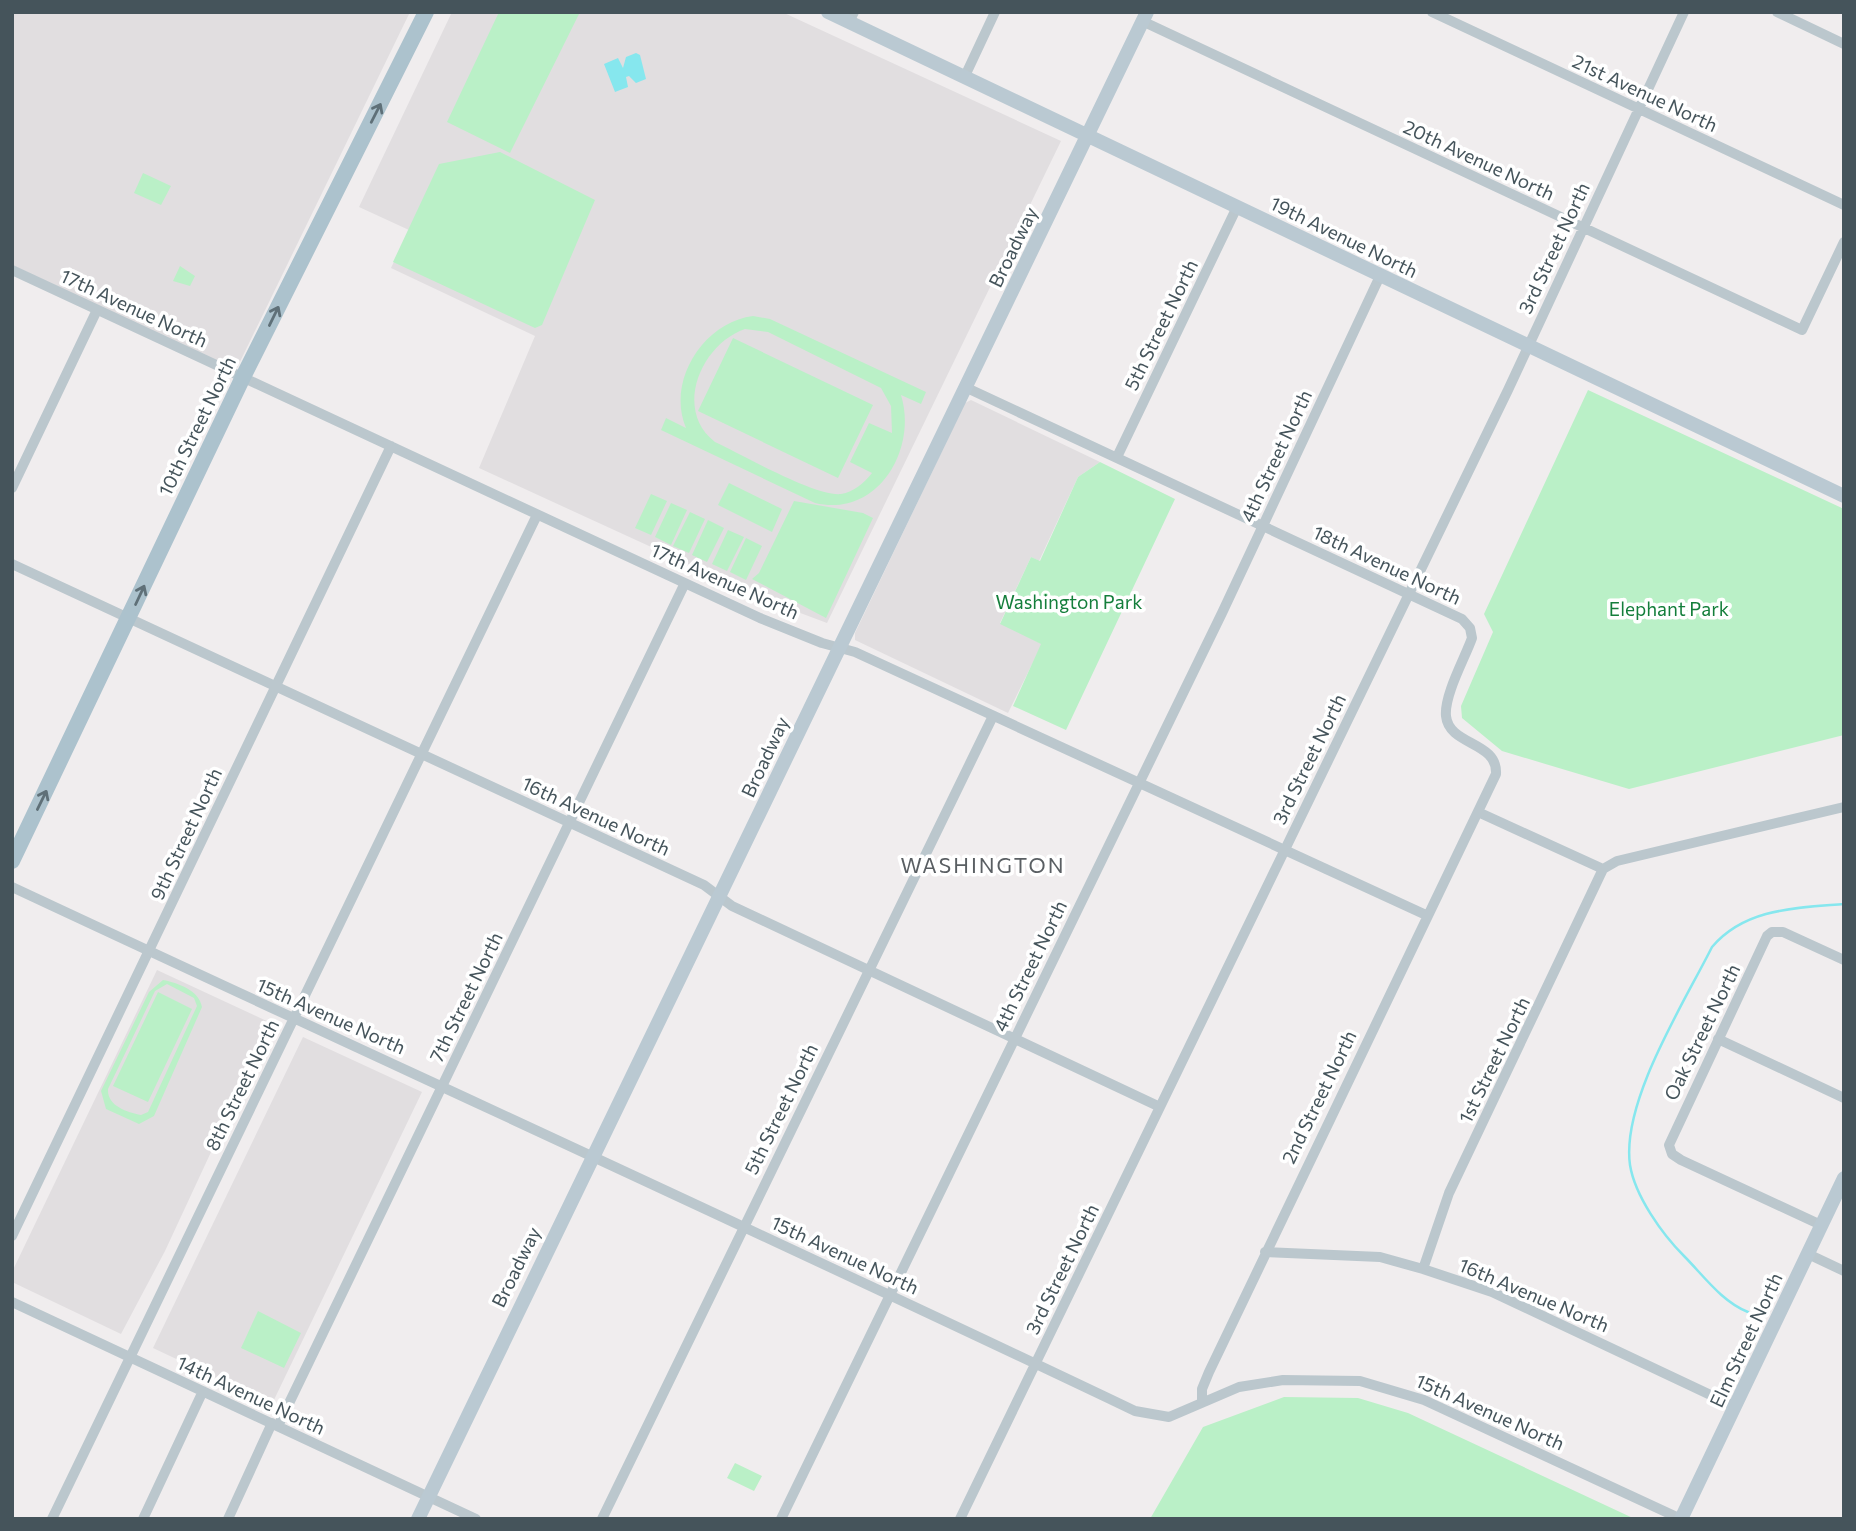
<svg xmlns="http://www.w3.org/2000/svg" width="1856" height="1531" font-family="Commissioner,sans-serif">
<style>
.education{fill:#e1dee0}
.green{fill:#baf0c7;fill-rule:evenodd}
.water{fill:#86e7ee}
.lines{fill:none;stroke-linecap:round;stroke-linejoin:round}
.stream{stroke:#86e7ee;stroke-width:2.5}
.street{stroke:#bbc7cd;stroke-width:10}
.secondary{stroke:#bac9d2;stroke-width:14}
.primary{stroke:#acc2cd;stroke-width:16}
.oneway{stroke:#5f7078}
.labels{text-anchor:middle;stroke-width:7;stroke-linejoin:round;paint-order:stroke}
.street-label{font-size:19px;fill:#45545b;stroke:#fff}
.park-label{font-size:19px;fill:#147e3b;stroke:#fff}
.neighbourhood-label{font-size:21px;letter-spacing:2px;fill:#5a5f63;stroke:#fff}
</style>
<rect width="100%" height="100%" fill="#f0edee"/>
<path class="education" d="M 12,12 L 410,12 L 236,370 L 12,265 Z
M 452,12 L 782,12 L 1061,141 L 827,623 L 771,602 L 479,468 L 535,336 L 391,268 L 409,230 L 359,207 Z
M 971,400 L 1100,462 L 1078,477 L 1039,561 L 1031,557 L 1000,623 L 1042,644 L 1008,713 L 855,640 L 855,633 L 965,403 Z
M 157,970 L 271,1023 L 165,1251 L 121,1334 L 12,1282 L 12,1272 Z
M 303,1037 L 422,1092 L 272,1404 L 153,1348 Z"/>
<path class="green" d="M 499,12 L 580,12 L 510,153 L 447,122 Z
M 500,152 L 595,200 L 542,325 L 535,328 L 393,262 L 439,164 Z
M 143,173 L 171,186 L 161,205 L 134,193 Z
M 180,266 L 195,276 L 190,286 L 173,281 Z
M 753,316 L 770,319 L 926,392 L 921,404 L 901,395 C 918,450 877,518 815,503 L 661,430 L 666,418 L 686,428 C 666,381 704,322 753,316 ZM 745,329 L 768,332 L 881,388 L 891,406 L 892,433 L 869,423 L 850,462 L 872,473 C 864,483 854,492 841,494 C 816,497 741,454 715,442 C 673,410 701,344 745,329 Z
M 733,338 L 873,405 L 838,478 L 698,411 Z
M 1588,390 L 1844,509 L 1844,735 L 1629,789 L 1502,751 L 1462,718 L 1461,706 L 1493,632 L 1484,614 Z
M 1100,462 L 1175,499 L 1066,730 L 1013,706 L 1041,644 L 1000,624 L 1031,557 L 1040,561 L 1078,477 Z
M 729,483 L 782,509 L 772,532 L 718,505 Z
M 651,494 L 667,501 L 651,535 L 635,528 Z
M 794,501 L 863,513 L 873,518 L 826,618 L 752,579 L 759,573 Z
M 671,503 L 687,510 L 671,545 L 655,537 Z
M 690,512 L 705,519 L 689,553 L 673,546 Z
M 708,520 L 724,528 L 707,562 L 692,555 Z
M 728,530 L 744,537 L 727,571 L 712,564 Z
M 746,538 L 762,546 L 746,580 L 730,572 Z
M 163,980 C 178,983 199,990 202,1007 L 154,1116 L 139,1124 L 106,1109 L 101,1091 L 149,992 ZM 167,984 L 194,998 L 197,1006 L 148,1112 L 141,1115 C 127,1112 107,1106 108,1089 L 155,991 Z
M 158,992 L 192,1009 L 148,1102 L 113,1086 Z
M 258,1311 L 301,1333 L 284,1368 L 241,1348 Z
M 1284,1397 L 1358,1398 L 1408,1413 L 1635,1519 L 1150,1519 L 1203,1427 Z
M 735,1463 L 762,1476 L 754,1491 L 727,1478 Z"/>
<path class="water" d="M 636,53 L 640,55 L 646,79 L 636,83 L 629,76 L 626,77 L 628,87 L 615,92 L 604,64 L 618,58 L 623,68 L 626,57 Z"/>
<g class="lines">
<path class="stream" d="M 1748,1312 C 1722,1302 1703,1275 1684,1256 C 1662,1234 1635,1196 1630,1165 C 1621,1102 1684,1003 1712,947 C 1745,908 1796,908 1844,904"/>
<path class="street" d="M 1432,12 L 1844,205
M 1777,12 L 1844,44
M 1142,21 L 1802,330 L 1844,242
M 849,22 L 854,12
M 965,76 L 995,12
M 12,270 L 760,618 L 822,643 L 855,652 L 1426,915
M 967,388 L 1462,619 L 1470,628 L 1472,638 C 1465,658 1444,695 1446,716 C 1449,746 1498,741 1496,774 L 1209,1372 L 1202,1389 L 1202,1401
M 1117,457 L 1237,207
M 12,488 L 97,310
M 12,564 L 704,885 L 732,906 L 1160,1107
M 1478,812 L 1603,869
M 1603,869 L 1617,861 L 1844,807
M 12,887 C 386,1062 762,1233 1135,1411 L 1169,1417 L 1239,1387 L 1283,1380 L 1360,1381 L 1424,1400 L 1681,1519
M 1718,1039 L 1844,1098
M 1821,1225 L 1681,1160 L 1672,1154 L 1669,1145 L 1767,936 L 1772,932 L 1783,932 L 1844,960
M 12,1236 L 391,446
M 1265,1252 L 1380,1257 L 1423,1269 L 1492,1292 L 1736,1407
M 1808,1254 L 1844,1271
M 1423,1269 L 1449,1193 L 1603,869
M 12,1302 L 476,1519
M 278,1426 L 685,583
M 52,1519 L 537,515
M 143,1519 L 203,1391
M 228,1519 L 272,1423
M 602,1519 L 993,716
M 781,1519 L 1222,613 L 1380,276
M 960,1519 L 1508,390 L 1684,12"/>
<path class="secondary" d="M 828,12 L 1844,496
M 418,1519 L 1147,12
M 1681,1519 L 1844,1178"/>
<path class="primary" d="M 12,861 L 243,377 L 426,12"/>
</g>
<defs><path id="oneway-shaft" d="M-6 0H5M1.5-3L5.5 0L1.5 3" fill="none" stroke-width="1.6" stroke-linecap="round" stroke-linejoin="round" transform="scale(1.75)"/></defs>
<g class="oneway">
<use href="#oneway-shaft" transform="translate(376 113) rotate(-63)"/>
<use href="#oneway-shaft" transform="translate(274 316) rotate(-64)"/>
<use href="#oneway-shaft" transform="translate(140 595) rotate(-65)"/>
<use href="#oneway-shaft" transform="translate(42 800) rotate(-64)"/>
</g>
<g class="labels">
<g class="street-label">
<text transform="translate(1645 93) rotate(25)" y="7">21st Avenue North</text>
<text transform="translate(1479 160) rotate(25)" y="7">20th Avenue North</text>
<text transform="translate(1344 237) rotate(26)" y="7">19th Avenue North</text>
<text transform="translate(1013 247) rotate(-64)" y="7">Broadway</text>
<text transform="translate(1554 248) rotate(-65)" y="7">3rd Street North</text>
<text transform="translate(134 308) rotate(25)" y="7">17th Avenue North</text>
<text transform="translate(1161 325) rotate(-64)" y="7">5th Street North</text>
<text transform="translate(197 426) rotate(-64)" y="7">10th Street North</text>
<text transform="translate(1276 456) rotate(-65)" y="7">4th Street North</text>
<text transform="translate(1387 565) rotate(25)" y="7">18th Avenue North</text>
<text transform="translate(725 581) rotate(24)" y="7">17th Avenue North</text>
<text transform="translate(765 757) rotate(-65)" y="7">Broadway</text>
<text transform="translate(1309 759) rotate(-64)" y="7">3rd Street North</text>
<text transform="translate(596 816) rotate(25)" y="7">16th Avenue North</text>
<text transform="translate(186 834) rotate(-65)" y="7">9th Street North</text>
<text transform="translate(1030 966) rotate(-64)" y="7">4th Street North</text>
<text transform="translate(466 997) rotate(-64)" y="7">7th Street North</text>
<text transform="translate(331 1016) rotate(24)" y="7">15th Avenue North</text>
<text transform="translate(1702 1032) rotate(-64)" y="7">Oak Street North</text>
<text transform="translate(1494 1060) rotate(-64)" y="7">1st Street North</text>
<text transform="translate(242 1085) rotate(-64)" y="7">8th Street North</text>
<text transform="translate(1319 1097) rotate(-64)" y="7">2nd Street North</text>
<text transform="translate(781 1109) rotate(-64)" y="7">5th Street North</text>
<text transform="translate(845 1255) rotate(25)" y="7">15th Avenue North</text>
<text transform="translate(516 1267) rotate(-64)" y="7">Broadway</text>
<text transform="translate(1062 1269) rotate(-64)" y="7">3rd Street North</text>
<text transform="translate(1534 1295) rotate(23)" y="7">16th Avenue North</text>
<text transform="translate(1746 1340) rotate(-65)" y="7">Elm Street North</text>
<text transform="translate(251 1395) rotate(25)" y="7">14th Avenue North</text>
<text transform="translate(1490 1412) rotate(24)" y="7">15th Avenue North</text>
</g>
<g class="park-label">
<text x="1069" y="609">Washington Park</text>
<text x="1669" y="616">Elephant Park</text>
</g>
<g class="neighbourhood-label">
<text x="983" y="873">WASHINGTON</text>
</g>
</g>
<rect width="1856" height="1531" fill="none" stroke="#45545b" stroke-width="28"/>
</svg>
